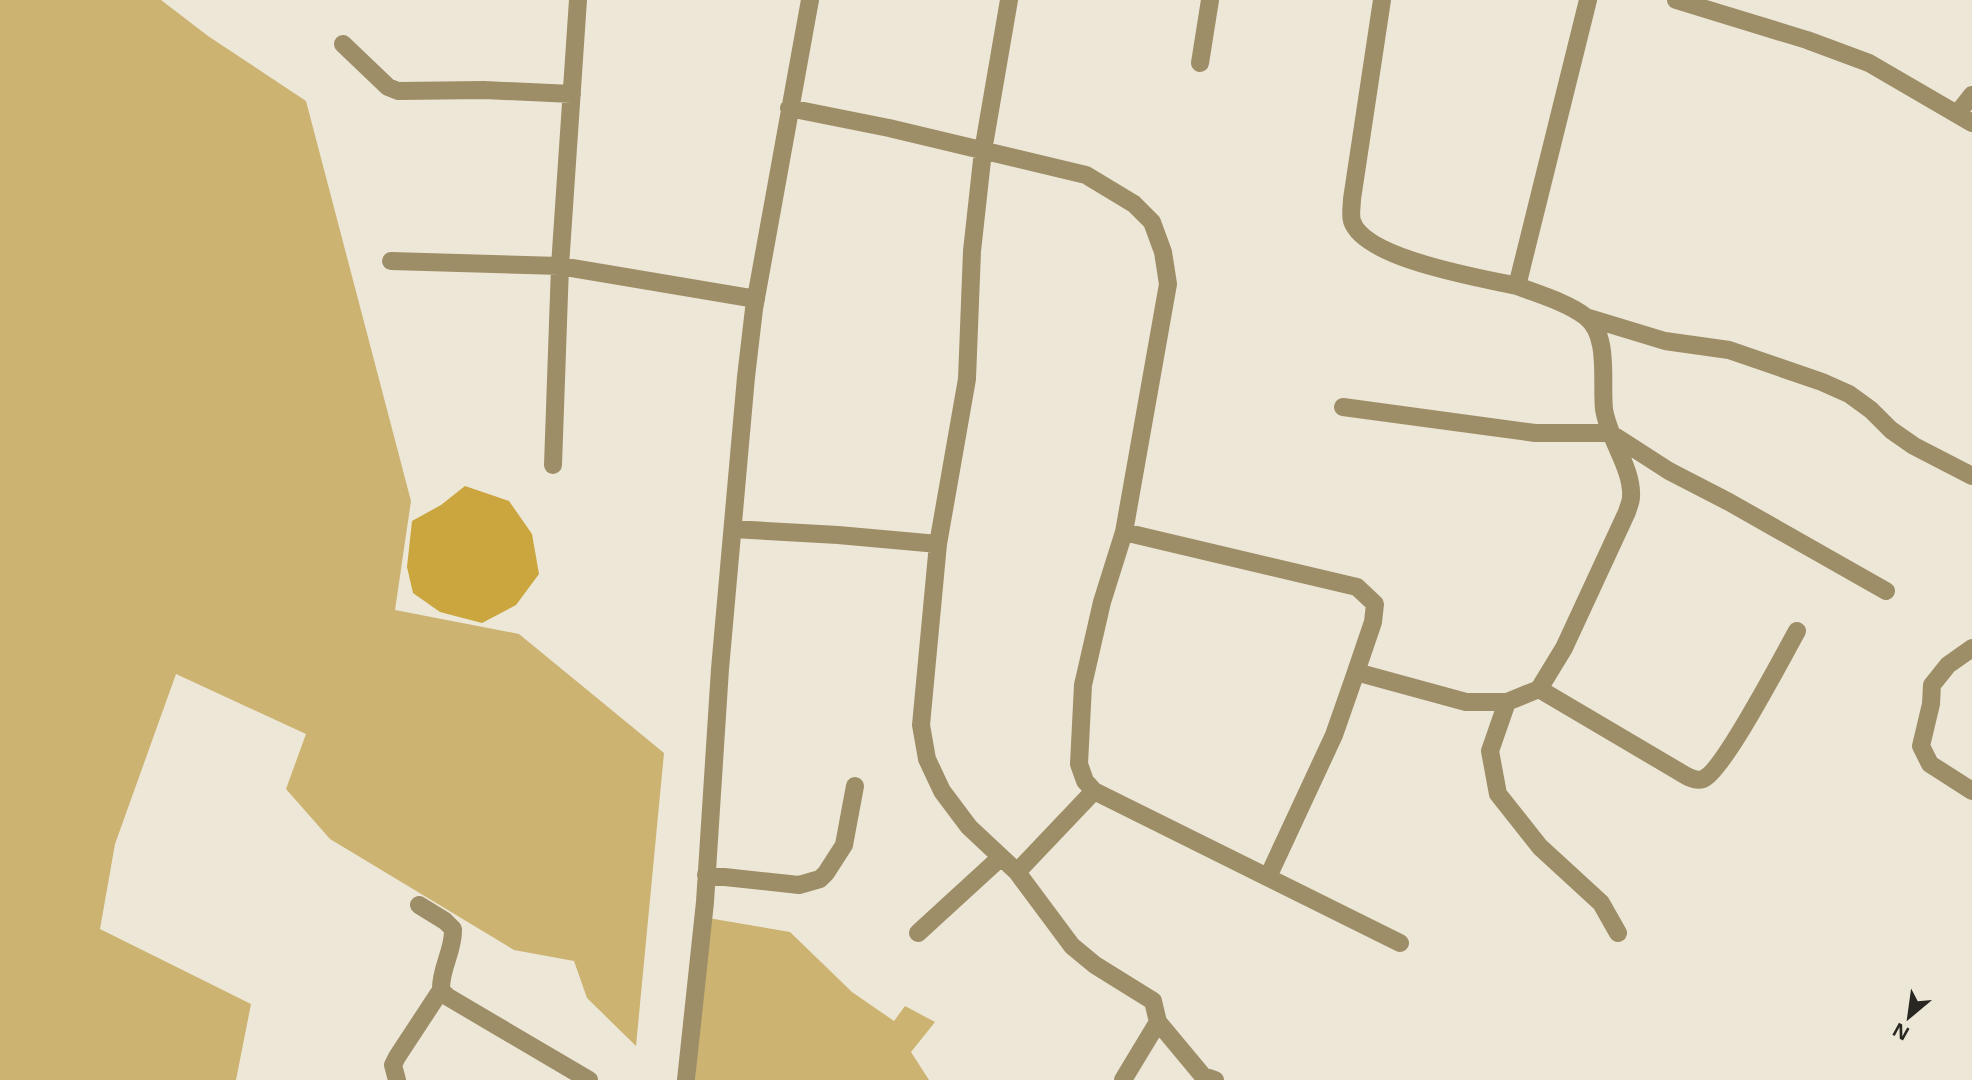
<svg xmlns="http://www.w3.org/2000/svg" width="1972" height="1080" font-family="'Noto Sans',sans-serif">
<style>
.green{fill:#ccb372}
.water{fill:#cba53d}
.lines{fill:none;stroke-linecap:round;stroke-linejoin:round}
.minor{stroke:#9e8e67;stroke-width:18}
</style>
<rect width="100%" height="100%" fill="#ede7d7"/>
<path class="green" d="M 0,0 L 161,0 L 208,36 L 306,101 L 411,501 L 395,610 L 519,634 L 664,753 L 636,1046 L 587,998 L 574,961 L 514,950 L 330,839 L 286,789 L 306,734 L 176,674 L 115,844 L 100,929 L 251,1004 L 236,1080 L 0,1080 Z
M 708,918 L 790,932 L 852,992 L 894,1021 L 905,1006 L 935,1022 L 911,1052 L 929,1080 L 695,1080 Z"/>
<path class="water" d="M 465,486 L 509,501 L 532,534 L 539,574 L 516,605 L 482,623 L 440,612 L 413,593 L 407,567 L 412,521 L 441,505 Z"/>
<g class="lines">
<path class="minor" d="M 1009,0 L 983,151 L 972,251 L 967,379 L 938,544 L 921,725 L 927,759 L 942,791 L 969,827 L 1017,872 L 1072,946 L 1095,965 L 1153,1001 L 1158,1022 L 1123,1080
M 1382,0 L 1352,199 C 1352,205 1350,215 1352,221 C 1364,259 1481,278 1517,286
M 1676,0 L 1807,40 L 1869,63 L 1972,123
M 343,44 L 388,87 L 398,91 L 484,90 L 572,94
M 1200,63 L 1210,0
M 789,108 L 889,128 L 1086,175 L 1134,204 L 1152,222 L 1163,252 L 1168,284 L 1124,532 L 1102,602 L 1083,685 L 1079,764 L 1085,781 L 1094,791 L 1400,943
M 1957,114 L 1972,95
M 391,261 L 560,266 L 756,299
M 1586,317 L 1665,341 L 1729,350 L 1822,382 L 1849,394 L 1871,410 L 1891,430 L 1914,446 L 1972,476
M 1343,407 L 1535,433 L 1610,433 L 1669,471 L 1729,502 L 1886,591
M 553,465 L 560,266 L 578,0
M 733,529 L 838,535 L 938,544
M 1124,532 L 1357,587 L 1375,604 L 1373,622 L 1356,672
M 1972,648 L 1948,665 L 1932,685 L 1931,704 L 1921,746 L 1930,764 L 1972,791
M 1539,689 L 1678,771 C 1686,776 1695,782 1703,779 C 1723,772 1784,654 1797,631
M 1507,702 L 1490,751 L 1498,794 L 1540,847 L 1601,903 L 1618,933
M 1017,872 L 1094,791
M 706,875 L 799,885 L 820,879 L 826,873 L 844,845 L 855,786
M 1268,877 L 1334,735 L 1356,672 L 1466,702 L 1507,702 L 1539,689 L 1564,648 L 1627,512 C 1628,508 1631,502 1631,497 C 1633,469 1608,438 1604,409 C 1601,382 1610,336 1586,317 C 1569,303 1538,294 1517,286 L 1588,0
M 419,905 L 445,921 L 453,929 C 454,950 440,969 441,990 L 448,997 L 589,1080
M 918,933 L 1001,857
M 1158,1022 L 1203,1076 L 1215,1080
M 397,1080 L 393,1065 L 397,1057 L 441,990
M 686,1080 L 705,902 L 720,669 L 746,377 L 754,309 L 810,0"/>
</g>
<g transform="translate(1909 1017) rotate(209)" stroke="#ede7d7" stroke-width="5" paint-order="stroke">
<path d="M0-5L12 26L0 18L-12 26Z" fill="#292721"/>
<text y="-10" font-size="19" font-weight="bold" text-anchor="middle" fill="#292721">N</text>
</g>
</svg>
